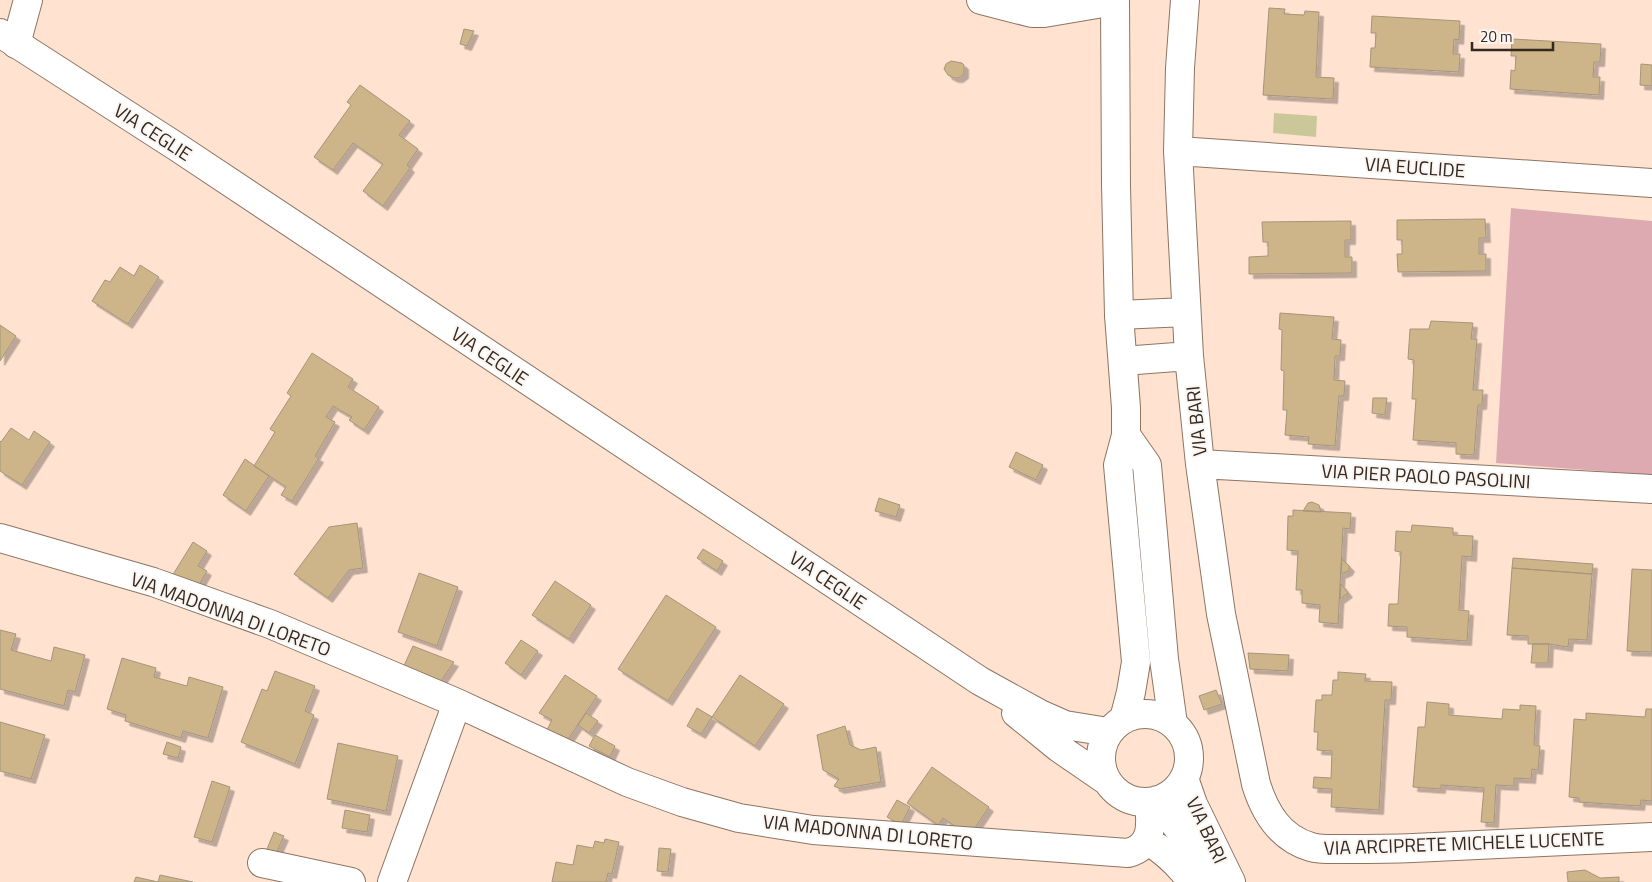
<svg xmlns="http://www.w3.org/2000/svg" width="1652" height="882" font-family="'Titillium Web',sans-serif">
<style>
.green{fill:#deaab2}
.water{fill:#cac898}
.building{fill:#cdb489;stroke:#a4957c;filter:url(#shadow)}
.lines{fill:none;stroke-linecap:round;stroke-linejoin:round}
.street-casing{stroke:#8d7463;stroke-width:30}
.secondary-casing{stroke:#8d7463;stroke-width:30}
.street{stroke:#fff;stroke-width:28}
.secondary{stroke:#fff;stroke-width:28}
.labels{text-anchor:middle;stroke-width:4;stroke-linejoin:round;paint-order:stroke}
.street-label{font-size:19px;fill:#332921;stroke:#fbf5f1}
</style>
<defs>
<filter id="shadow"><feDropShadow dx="4.5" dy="4.5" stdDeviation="0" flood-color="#0004"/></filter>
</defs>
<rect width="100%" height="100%" fill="#ffe3d0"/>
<path class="green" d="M 1511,208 L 1652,221 L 1652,475 L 1496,463 Z"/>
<path class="water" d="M 1274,113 L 1317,116 L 1316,137 L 1273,133 Z"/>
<path class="building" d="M 1269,8 L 1285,9 L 1284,14 L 1304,15 L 1305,11 L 1319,12 L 1316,77 L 1334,78 L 1333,99 L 1263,95 Z
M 1372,16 L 1460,21 L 1459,40 L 1454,39 L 1453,54 L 1460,54 L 1459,72 L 1370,67 L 1371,48 L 1375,48 L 1376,33 L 1371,33 Z
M 464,29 L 474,31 L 467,46 L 460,44 Z
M 1512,39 L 1601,44 L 1600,62 L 1594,62 L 1593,77 L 1600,77 L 1599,95 L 1510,89 L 1511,70 L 1515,71 L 1516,56 L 1511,56 Z
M 951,61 L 962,63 L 964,65 L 964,74 L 959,78 L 954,78 L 948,75 L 944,69 L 946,64 Z
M 1641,64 L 1652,65 L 1652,86 L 1640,85 Z
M 360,85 L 410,121 L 399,135 L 418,149 L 407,165 L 410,168 L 383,206 L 363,191 L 383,164 L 353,143 L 333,170 L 314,157 L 351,105 L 347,102 Z
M 1485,219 L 1486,238 L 1479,238 L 1479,254 L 1486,254 L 1486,271 L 1398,272 L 1397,254 L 1402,254 L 1402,240 L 1397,240 L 1397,220 Z
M 1351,221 L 1351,240 L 1345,240 L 1345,257 L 1352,257 L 1352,273 L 1249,274 L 1249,257 L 1268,256 L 1268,242 L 1263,242 L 1262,222 Z
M 140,265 L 159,277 L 128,324 L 92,301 L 105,280 L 110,282 L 120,267 L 134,276 Z
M 1280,313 L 1334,317 L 1332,339 L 1341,340 L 1340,356 L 1335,356 L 1334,380 L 1345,381 L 1344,396 L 1339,396 L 1335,446 L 1308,444 L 1309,437 L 1285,435 L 1287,410 L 1283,410 L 1284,371 L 1281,370 L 1282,330 L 1279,329 Z
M 1431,321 L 1473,323 L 1471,339 L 1477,339 L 1473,390 L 1483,390 L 1482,405 L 1478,405 L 1474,455 L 1456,454 L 1456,443 L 1413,440 L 1416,399 L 1412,399 L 1414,360 L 1408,359 L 1410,329 L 1429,329 Z
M 0,325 L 16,336 L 0,361 Z
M 312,353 L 353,379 L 348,387 L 379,407 L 364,430 L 349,420 L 352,417 L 333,406 L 326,417 L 335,422 L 315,456 L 319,458 L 292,501 L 281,495 L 286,487 L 254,466 L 275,432 L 270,429 L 291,396 L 287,393 Z
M 1373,398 L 1387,398 L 1385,415 L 1372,413 Z
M 11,428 L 29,440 L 34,431 L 50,442 L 22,485 L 0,471 L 0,441 L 1,442 Z
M 1016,452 L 1043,465 L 1036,480 L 1009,467 Z
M 245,459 L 269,476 L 246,511 L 223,495 Z
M 879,498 L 900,505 L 896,517 L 875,511 Z
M 1312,502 L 1319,505 L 1321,512 L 1303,511 L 1308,503 Z
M 1293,510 L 1351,513 L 1350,529 L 1343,528 L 1338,624 L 1319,622 L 1320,605 L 1302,603 L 1302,590 L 1296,590 L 1298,551 L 1287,550 L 1288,516 L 1293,516 Z
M 357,523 L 363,568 L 349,570 L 328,598 L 294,574 L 329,527 Z
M 1412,525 L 1453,528 L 1453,535 L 1473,536 L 1472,557 L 1462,556 L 1459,610 L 1469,611 L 1467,641 L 1407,637 L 1407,627 L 1388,626 L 1389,604 L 1398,604 L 1401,552 L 1395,551 L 1396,531 L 1411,532 Z
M 193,542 L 207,551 L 198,566 L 207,571 L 196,590 L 169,581 Z
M 703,549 L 723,561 L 717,571 L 697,558 Z
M 1513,558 L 1593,564 L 1592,574 L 1512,568 Z
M 1342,559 L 1350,567 L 1348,571 L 1341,574 Z
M 1512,568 L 1592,574 L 1587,640 L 1569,639 L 1568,647 L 1549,644 L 1528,644 L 1528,636 L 1507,635 Z
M 1632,569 L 1652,570 L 1652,652 L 1627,651 Z
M 419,573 L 458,587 L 437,646 L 398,632 Z
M 555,581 L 591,605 L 569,639 L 532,615 Z
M 1341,584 L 1348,593 L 1340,599 Z
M 666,595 L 716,627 L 668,701 L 618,669 Z
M 0,630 L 16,634 L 11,650 L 51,661 L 54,647 L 85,655 L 75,692 L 68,690 L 64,706 L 0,689 Z
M 521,640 L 538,651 L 521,675 L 505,663 Z
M 1533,644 L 1549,644 L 1548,663 L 1531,663 Z
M 413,646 L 454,662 L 439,684 L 402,670 Z
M 1248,653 L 1289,655 L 1288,671 L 1250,669 Z
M 122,658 L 156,668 L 154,677 L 187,686 L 189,677 L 223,687 L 208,738 L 183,731 L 181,738 L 125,721 L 126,715 L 107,709 Z
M 275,671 L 315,686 L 305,711 L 314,715 L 295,764 L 241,742 L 262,689 L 267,691 Z
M 1338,672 L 1366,674 L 1365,681 L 1392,682 L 1391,700 L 1385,700 L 1379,810 L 1331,807 L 1332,789 L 1313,788 L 1314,777 L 1331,778 L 1332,751 L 1317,750 L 1318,732 L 1314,732 L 1316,700 L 1322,700 L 1322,695 L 1332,695 L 1333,680 L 1338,680 Z
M 565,675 L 597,696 L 565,744 L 545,734 L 552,720 L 539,713 Z
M 740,675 L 784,704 L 755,746 L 712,717 Z
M 1216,690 L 1222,704 L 1204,710 L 1199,696 Z
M 1427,702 L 1449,704 L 1449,715 L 1502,719 L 1503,709 L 1520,710 L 1520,705 L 1536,706 L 1534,745 L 1540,746 L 1538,770 L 1532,769 L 1531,779 L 1514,778 L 1514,786 L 1496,785 L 1494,823 L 1481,822 L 1484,788 L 1441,785 L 1441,789 L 1413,787 L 1418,727 L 1425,727 Z
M 697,708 L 712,717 L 701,734 L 687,726 Z
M 1646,709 L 1652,709 L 1652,801 L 1641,800 L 1640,806 L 1579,802 L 1579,798 L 1569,797 L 1574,719 L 1586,720 L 1586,713 L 1645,717 Z
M 586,713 L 598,721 L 589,733 L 578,725 Z
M 0,722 L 45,735 L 31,779 L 0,771 Z
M 845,726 L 850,745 L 861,750 L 876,747 L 881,782 L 840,789 L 834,786 L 839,779 L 823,770 L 817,735 Z
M 595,735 L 615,746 L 610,757 L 589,746 Z
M 167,742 L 181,747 L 178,758 L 163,754 Z
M 338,743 L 398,756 L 386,811 L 327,799 Z
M 932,767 L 989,807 L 971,834 L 966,834 L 943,818 L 938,825 L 907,803 Z
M 212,781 L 230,787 L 212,842 L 194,837 Z
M 897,800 L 910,807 L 901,825 L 887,817 Z
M 345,810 L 370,815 L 367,832 L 342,828 Z
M 274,832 L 284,836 L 275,856 L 265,854 Z
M 605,839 L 619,842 L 612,874 L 608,873 L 606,882 L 552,882 L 556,862 L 573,865 L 577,845 L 593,848 L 595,841 L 604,843 Z
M 659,848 L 671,849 L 668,872 L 657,871 Z
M 1585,870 L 1600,878 L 1619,877 L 1619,882 L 1568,882 L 1567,872 Z
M 160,875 L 193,882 L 134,882 L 136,877 L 158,882 Z"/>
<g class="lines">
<defs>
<path id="street" d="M 981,0 L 1032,13 L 1044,13 L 1115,1
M 1185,0 L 1180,68 L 1178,151 L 1189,356 L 1200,464 L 1221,614 L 1256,784 C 1265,813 1280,838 1311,847 C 1321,850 1334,849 1345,849 C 1368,849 1390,849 1413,848 C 1493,844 1572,841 1652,837
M 16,44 L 28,0
M 1178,151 L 1652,183
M 1119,315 L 1186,312
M 1123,361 L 1189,356
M 1200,464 L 1652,489
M 0,538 L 153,582 L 270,624 L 457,703 L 627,782 L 682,802 L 739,818 L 813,830 L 1128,853 C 1154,846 1151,823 1149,802
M 1147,840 C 1166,852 1179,864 1192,882
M 262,863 L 351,882
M 392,882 L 457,703"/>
<path id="secondary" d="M 1115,0 L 1116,185 L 1119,315 L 1126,408 L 1126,435 L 1118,465 L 1136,662 L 1131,692 L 1124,719
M 0,33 L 177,147 L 980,681 L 1040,714 L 1065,725 L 1108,732
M 1126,435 L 1147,465 L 1164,659 L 1173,724
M 1016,713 L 1059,748 L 1107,781
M1101 758a44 44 0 1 1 88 0a44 44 0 1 1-88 0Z
M 1184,778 L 1193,804 L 1231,882
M 1157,800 L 1196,852 L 1210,882"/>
</defs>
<use href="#street" class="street-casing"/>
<use href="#secondary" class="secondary-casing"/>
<use href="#street" class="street"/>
<use href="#secondary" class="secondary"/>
</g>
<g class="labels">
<g class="street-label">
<text transform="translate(153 132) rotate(33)" y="7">VIA CEGLIE</text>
<text transform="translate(1415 167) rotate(4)" y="7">VIA EUCLIDE</text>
<text transform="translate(490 356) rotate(34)" y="7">VIA CEGLIE</text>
<text transform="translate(1196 421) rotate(-96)" y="7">VIA BARI</text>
<text transform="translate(1426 476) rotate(3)" y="7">VIA PIER PAOLO PASOLINI</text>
<text transform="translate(828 580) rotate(34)" y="7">VIA CEGLIE</text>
<text transform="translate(231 614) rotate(20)" y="7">VIA MADONNA DI LORETO</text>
<text transform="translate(1207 830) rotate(65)" y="7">VIA BARI</text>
<text transform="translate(868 832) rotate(6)" y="7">VIA MADONNA DI LORETO</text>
<text transform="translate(1464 843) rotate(-2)" y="7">VIA ARCIPRETE MICHELE LUCENTE</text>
</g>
</g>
<path d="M1472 42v8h81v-8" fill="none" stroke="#332921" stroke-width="2.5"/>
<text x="1480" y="42" font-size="15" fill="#332921" stroke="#fbf5f1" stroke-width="4" paint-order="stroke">20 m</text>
</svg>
